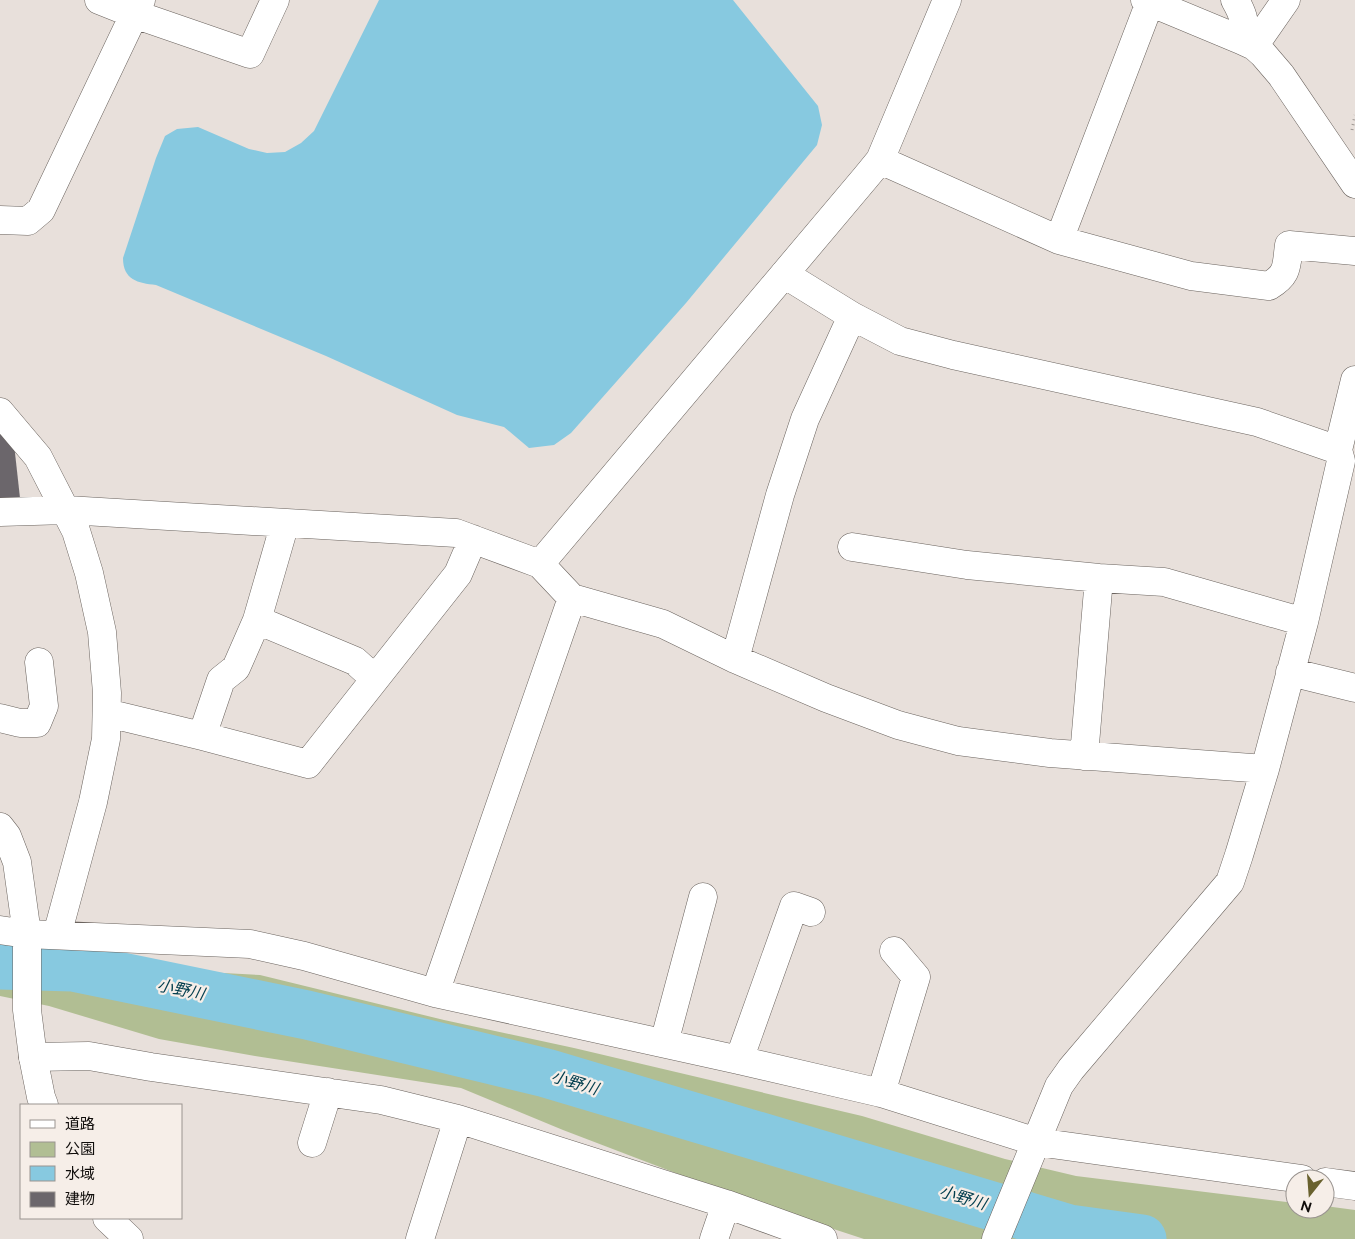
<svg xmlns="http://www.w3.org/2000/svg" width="1355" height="1239" font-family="Raleway,'Noto Sans JP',sans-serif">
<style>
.green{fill:#b1be93}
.water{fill:#87c9e0}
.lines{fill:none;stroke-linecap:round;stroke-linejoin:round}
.river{stroke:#87c9e0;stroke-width:49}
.building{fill:#6b666b}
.street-casing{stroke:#6a635e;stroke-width:29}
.secondary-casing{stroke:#6a635e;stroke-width:29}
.path{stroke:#9e9894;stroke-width:3;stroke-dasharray:1 4;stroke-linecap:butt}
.street{stroke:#fff;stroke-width:28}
.secondary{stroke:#fff;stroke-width:28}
.labels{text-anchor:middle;stroke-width:4.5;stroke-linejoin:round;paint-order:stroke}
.water-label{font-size:16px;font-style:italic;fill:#003d4d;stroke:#f6eee8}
</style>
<rect width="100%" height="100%" fill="#e8e0db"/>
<path class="green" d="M 0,952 L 113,967 L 260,975 L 444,1020 L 574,1048 L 862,1116 L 1005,1159 L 1076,1176 L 1295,1203 L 1295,1209 L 1325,1209 L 1325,1206 L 1355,1210 L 1355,1239 L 864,1239 L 754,1203 L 563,1130 L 461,1088 L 255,1056 L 159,1039 L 49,1006 L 0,996 Z"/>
<path class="water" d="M 379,0 L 733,0 L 818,106 L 822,125 L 817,145 L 686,303 L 571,433 L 554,445 L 529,448 L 504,427 L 457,415 L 326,356 L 156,285 C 138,283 123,280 123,258 L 156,158 L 165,136 L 177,129 L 198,127 L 249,149 L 267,153 L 285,152 L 301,143 L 314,131 Z"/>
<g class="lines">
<path class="river" d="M 0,965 L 73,967 L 307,1015 L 546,1073 L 1069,1229 L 1142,1239"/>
</g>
<path class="building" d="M 3,434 L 14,444 L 20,498 L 0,498 L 0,435 Z"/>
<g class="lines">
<defs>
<path id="street" d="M 99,0 L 134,14 L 250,54 L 275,0
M 1145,0 L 1241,40 L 1254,46 L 1263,54 L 1281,75 L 1355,184
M 1235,0 C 1244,16 1246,22 1241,40
M 1254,46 L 1286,0
M 880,160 L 1059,240 L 1191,276 L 1269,286 C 1289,274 1286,266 1289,245 L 1355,251
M 0,220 L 28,221 L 41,210 L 141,0
M 1059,240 L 1150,2
M 784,274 L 852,316 L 900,341 L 953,355 L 1257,422 L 1338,450
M 0,412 L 38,457 L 76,531 L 89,573 L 102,632 L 107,693 L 106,739 L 93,802 L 57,935
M 0,512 L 67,510 L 456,533 L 540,564 L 572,598 L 663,624 L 735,659 L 826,698 L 898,725 L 958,741 L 1050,753 L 1265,769
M 852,547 L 967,565 L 1099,578 L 1164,582 L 1304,622
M 540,564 L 866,177 L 880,160 L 947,0
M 257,620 L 355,661 L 375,679
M 735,659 L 780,495 L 805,419 L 852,316
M 1290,672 L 1355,688
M 107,713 L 202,736 L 308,764 L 458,574 L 473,539
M 0,718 L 20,723 L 37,723 L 44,706 L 39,662
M 202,736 L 221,680 L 236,668 L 257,620 L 285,523
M 1084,756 L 1099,578
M 27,934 L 250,944 L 304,956 L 435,993 L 739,1060 L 881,1093 L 1037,1142 L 1302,1179
M 435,993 L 572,598
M 664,1043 L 703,897
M 33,1057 L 89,1056 L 151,1067 L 381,1100 L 458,1119 L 726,1204 L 823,1239
M 739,1060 L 794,906 L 811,912
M 881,1093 L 916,977 L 894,951
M 312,1143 L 328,1092
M 1325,1182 L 1355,1186
M 420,1239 L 458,1119
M 714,1239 L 726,1204
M 996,1239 L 1059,1086 L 1071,1069 L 1230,882 L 1239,855 L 1265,769 L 1304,622 L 1341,461 L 1338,450 L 1355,380"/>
<path id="secondary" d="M 0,827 L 7,836 L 17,862 L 27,934 L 27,1010 L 33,1057 L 41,1097 L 44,1105
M 0,930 L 27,934
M 107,1218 L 129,1239"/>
</defs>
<use href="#street" class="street-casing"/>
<use href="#secondary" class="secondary-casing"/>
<path class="path" d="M 1352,130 L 1355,115"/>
<use href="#street" class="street"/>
<use href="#secondary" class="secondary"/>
</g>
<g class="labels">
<g class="water-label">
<text transform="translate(181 989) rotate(12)" y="6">小野川</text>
<text transform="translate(575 1082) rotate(17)" y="6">小野川</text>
<text transform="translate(963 1197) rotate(17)" y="6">小野川</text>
</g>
</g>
<rect x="20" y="1104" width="162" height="115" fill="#f6eee8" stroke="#9a9490"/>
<rect x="30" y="1120" width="25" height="8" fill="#ffffff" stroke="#9a9490"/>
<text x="65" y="1129" font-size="15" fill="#100d0b">道路</text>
<rect x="30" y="1142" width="25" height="15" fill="#b1be93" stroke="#9a9490"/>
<text x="65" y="1154" font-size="15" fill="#100d0b">公園</text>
<rect x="30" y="1166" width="25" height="15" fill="#87c9e0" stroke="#9a9490"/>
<text x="65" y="1179" font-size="15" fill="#100d0b">水域</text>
<rect x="30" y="1192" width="25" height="15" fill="#6b666b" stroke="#9a9490"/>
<text x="65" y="1204" font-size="15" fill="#100d0b">建物</text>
<g transform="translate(1310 1194) rotate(197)"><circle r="24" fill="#f6eee8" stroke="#9a9490"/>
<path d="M0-4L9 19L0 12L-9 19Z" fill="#69612e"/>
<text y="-8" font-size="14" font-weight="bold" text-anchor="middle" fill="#100d0b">N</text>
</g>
</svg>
